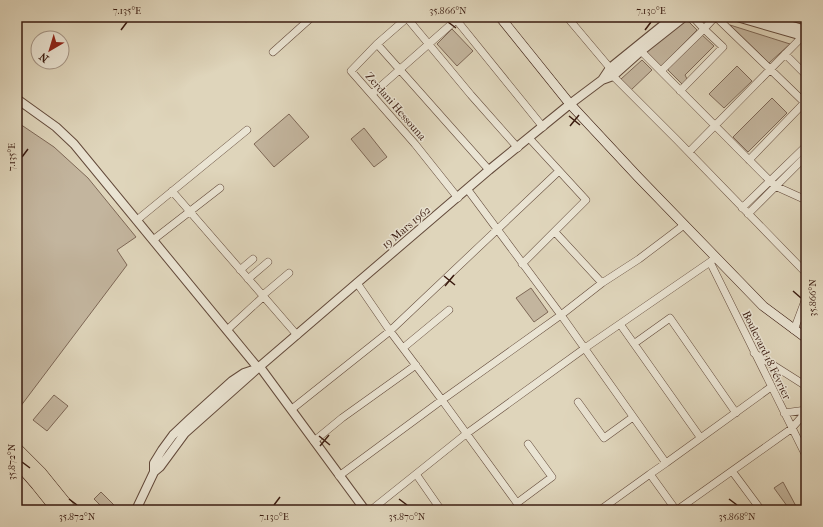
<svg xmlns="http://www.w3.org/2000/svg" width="823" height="527" font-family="'IM FELL French Canon',serif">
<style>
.green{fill:#c3b59e;stroke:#7e6857}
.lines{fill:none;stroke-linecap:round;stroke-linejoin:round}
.minor-casing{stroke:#634a3b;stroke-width:8}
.tertiary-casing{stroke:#634a3b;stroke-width:10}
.secondary-casing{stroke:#3a1b10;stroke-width:10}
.trunk-casing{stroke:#3a1b10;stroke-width:12}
.minor{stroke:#eae4d3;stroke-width:7}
.tertiary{stroke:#eae4d3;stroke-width:8}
.secondary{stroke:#eae4d3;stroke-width:9}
.trunk{stroke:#dfd5bb;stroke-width:11}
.ticks{fill:none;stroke:#3a1b10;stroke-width:1.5}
.labels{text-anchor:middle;stroke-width:3;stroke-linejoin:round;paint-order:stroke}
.street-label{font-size:11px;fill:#3a1b10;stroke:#eae4d3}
.neatline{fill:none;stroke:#3a1b10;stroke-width:1.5}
.ticks-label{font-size:10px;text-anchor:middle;fill:#3a1b10}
</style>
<rect width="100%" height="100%" fill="#dfd5bb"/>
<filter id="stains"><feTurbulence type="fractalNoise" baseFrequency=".005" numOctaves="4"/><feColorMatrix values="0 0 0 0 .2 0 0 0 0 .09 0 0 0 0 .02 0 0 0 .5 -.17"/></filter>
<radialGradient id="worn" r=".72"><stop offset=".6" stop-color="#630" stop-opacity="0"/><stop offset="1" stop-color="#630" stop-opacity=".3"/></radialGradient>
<path class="green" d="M 685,21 L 689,22 L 697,30 L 659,69 L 644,53 Z
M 730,25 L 790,44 L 769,63 Z
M 452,29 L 473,51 L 457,66 L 437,44 Z
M 701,34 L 714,46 L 685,75 L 687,79 L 682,84 L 668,70 L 668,68 Z
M 642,60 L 652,70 L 631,90 L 621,79 Z
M 737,66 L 752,81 L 724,108 L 709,94 Z
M 772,98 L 787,113 L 748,152 L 733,137 Z
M 289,114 L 309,137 L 274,167 L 254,144 Z
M 17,122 L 54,147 L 88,178 L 136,237 L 117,250 L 127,265 L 17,411 Z
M 364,128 L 387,157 L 374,167 L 351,139 Z
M 531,288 L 548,312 L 534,322 L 516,298 Z
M 54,395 L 68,406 L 47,431 L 33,420 Z
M 783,482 L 797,508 L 795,510 L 790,510 L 774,488 Z
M 101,492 L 117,508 L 114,510 L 105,510 L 94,499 Z"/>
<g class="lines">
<defs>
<path id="minor" d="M 408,17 L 377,44 L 351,71 L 415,144 L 458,198
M 454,17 L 543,127
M 567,17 L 610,68
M 716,17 L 804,102
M 246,18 L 247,17
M 407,18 L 471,95 L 518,148
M 777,22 L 789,17
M 377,44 L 489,170
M 638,48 L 775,186 L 806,200
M 273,52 L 312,17
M 785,54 L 806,75
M 661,71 L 704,29 L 693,17
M 613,76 L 677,140 L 806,273
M 680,91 L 723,47 L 704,29 L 715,17
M 372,94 L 456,20
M 689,152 L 799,40 L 803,32
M 749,160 L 806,101
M 468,190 L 561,315 L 666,463 L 771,387
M 172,191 L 297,335
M 742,208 L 806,146
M 748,214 L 806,156
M 137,220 L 247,130
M 555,232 L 602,283
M 153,240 L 220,188
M 710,262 L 806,456
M 522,264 L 586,200 L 529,138
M 240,270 L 253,259
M 248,279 L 268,262
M 357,283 L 390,331 L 442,400 L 561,315 L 602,283 L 639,259 L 684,225
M 263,295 L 289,273
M 620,324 L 700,437
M 227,330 L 264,296
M 794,330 L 806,298
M 635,343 L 670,318 L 736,413
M 403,348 L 449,310
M 754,353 L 806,386
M 578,402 L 604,438 L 633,417
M 292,409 L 390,331 L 559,171
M 784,413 L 806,410
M 314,441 L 342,418 L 416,365
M 666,463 L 650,474 L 676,510
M 732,471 L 761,510
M 416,474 L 441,510
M 339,476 L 442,400 L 517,503 L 552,477 L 528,444
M 371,510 L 466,434 L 585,348 L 710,262 L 716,257
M 600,510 L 650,474
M 677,510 L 791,429 L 806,412"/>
<path id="tertiary" d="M 737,17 L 806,37
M 762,17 L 806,30
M 602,80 L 610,68 L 673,17
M 17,99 L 56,127 L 74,144 L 258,368
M 260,367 L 365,510
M 154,472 L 160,467 L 185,433 L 258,368 L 357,283 L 489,170 L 570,104 L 602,80 L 613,76 L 641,51 L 684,17
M 136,510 L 154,472 L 154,463 L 162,450 L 173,435 L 191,418 L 232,381 L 244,373 L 256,369"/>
<path id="secondary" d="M 500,17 L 570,104 L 638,177 L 763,306 L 806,338"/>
<path id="trunk" d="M 17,449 L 41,473 L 71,510
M 17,462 L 37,485 L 57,510"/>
</defs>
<use href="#minor" class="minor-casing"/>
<use href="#tertiary" class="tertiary-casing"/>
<use href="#secondary" class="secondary-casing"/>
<use href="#trunk" class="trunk-casing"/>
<use href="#minor" class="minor"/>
<use href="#tertiary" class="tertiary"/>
<use href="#secondary" class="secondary"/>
<use href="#trunk" class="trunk"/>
</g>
<path class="ticks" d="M 448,22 L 456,28M 121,30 L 127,22M 645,30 L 651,22M 569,116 L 580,125M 570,126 L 579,115M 22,157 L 28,149M 444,276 L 455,285M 445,286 L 454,275M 793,291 L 801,298M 319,436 L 330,445M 320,446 L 329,435M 22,462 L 30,468M 69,499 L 77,505M 399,499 L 407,505M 729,499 L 737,505M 274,505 L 280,497"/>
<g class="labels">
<g class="street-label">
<text transform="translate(396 106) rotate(49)" y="4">Zerdani Hessouna</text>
<text transform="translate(406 227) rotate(-40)" y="4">19 Mars 1962</text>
<text transform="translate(767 355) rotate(64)" y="4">Boulevard 18 Février</text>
</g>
</g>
<rect width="823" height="527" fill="none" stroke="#dfd5bb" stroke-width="44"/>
<g transform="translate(50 50) rotate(218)"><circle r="19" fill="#eae4d3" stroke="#a49485"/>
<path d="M0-3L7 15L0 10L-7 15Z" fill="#8f2418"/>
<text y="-6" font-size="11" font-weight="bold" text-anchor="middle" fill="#3a1b10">N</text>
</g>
<rect x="22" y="22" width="779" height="483" class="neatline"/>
<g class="ticks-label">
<text x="127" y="14">7.135°E</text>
<text x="448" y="14">35.866°N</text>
<text x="651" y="14">7.130°E</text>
<text transform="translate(11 157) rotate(-90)" y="4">7.135°E</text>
<text transform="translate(812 298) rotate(-90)" y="4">35.866°N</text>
<text transform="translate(11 462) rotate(-90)" y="4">35.872°N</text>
<text x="77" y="520">35.872°N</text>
<text x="274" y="520">7.130°E</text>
<text x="407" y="520">35.870°N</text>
<text x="737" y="520">35.868°N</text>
</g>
<rect width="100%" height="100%" filter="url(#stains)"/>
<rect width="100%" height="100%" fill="url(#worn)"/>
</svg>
